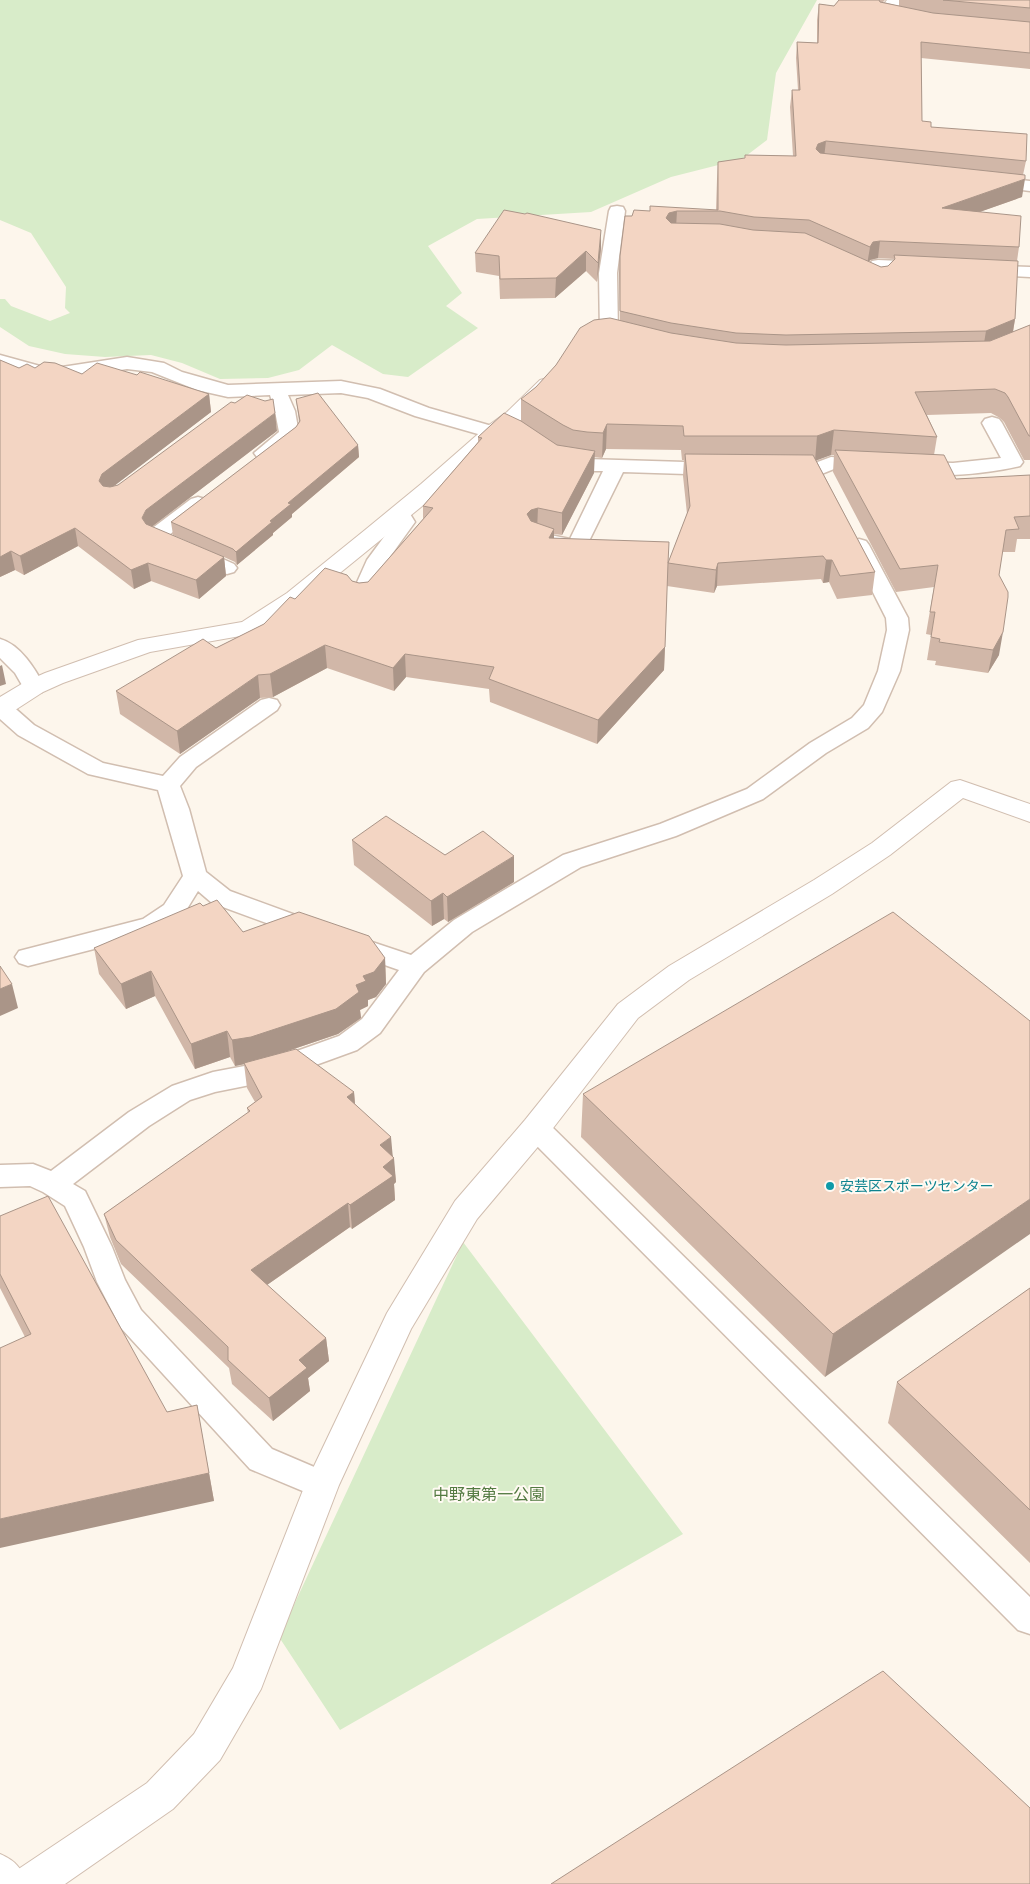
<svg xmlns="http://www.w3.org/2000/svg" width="1030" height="1884" font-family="Inter,'Noto Sans JP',sans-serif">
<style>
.green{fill:#d8ecc9}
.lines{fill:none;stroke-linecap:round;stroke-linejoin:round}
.service-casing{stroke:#d1beb0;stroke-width:3}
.minor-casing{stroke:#d1beb0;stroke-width:2}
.tertiary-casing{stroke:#d1beb0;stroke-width:2}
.service{fill:#fff;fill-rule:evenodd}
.minor{fill:#fff;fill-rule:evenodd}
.tertiary{fill:#fff;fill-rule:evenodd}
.wall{fill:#d1b7a8;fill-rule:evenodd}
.shaded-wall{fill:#aa9588}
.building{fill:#f3d5c3;stroke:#aa9588}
.culture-dot{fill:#0f9aa8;stroke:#fffaf3;stroke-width:2}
.labels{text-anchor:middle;stroke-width:4;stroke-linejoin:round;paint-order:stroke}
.culture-label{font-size:14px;fill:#0d838f;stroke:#fffaf3;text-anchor:start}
.near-park-label{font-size:16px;fill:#537a41;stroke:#fffaf3}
</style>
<rect width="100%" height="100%" fill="#fdf6ec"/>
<path class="green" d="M 0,0 L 817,0 L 776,73 L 767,140 L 742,159 L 671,177 L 591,212 L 477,219 L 428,246 L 462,293 L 446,306 L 478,328 L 408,377 L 383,374 L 332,345 L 299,370 L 268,378 L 220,379 L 182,363 L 151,355 L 105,357 L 65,354 L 29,346 L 0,327 L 0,299 L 5,299 L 11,306 L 50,321 L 70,313 L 65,308 L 66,287 L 31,233 L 0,220 Z
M 463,1242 L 683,1534 L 340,1730 L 279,1637 Z"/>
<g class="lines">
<defs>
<path id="service" d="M 990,177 L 1030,181 L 1030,191 L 984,185 L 982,182 L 984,179 Z
M 617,206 L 623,207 L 625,211 L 617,273 L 618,334 L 615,338 L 609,339 L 603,338 L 600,334 L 599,273 L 609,211 L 611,207 Z
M 878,260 L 923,262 L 929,263 L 932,267 L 929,271 L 923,272 L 889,271 L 891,275 L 884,282 L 878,283 L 856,275 L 853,271 L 856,267 L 862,266 L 871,268 L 869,265 L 872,261 Z
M 983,265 L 1030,267 L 1030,277 L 977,274 L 974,270 L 977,266 Z
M 0,355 L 40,366 L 62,367 L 127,357 L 164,363 L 182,372 L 228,385 L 341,381 L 380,389 L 429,408 L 499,428 L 502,432 L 499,436 L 492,438 L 415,416 L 368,398 L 341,393 L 288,395 L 295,411 L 299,434 C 291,446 271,461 257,457 L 254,453 L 279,432 L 275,411 L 270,395 L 228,397 L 197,390 L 152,372 L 127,369 L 62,379 L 39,378 L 0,367 Z
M 992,417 L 999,419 L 1002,423 L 1023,462 L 1020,466 C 991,473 937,479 909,472 L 906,468 L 909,464 L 916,462 L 953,463 L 1001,458 L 982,423 L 985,419 Z
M 562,453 L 586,459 L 718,463 L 725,465 L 728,469 L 725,473 L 718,475 L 623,472 L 588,543 C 578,558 557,549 543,545 L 540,541 L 543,537 L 550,535 L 570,539 L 603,471 L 586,471 L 555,463 L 552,459 L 555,455 Z
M 831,457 L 873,460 L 876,464 L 873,468 L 866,470 L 834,469 L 819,475 L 788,476 L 781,474 L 778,470 L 781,466 L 815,463 Z
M 198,497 L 205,499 L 208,503 L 205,507 L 169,535 L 234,564 L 237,568 L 234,572 L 227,574 L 220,572 L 149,541 L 146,537 L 150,530 L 191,499 Z
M 400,507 L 407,509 L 415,522 L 387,561 L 368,602 L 361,604 L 354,602 L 350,598 L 367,560 L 395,522 L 390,513 L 393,509 Z
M 859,539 L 866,541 L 869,545 L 908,618 L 909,630 L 900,671 L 882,712 L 868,728 L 826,753 L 763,799 L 676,836 L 581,867 L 472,932 L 424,972 L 380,1033 L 357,1050 L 302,1070 L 255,1084 L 215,1092 L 190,1100 L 149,1126 L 73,1184 L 85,1191 L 112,1247 L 125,1280 L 141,1310 L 272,1449 L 333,1475 L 338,1485 L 333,1495 L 322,1499 L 250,1469 L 121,1328 L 97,1282 L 84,1247 L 65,1206 L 43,1192 L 30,1186 L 0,1187 L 0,1165 L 33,1164 L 51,1171 L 129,1112 L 172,1086 L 213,1072 L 255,1064 L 294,1052 L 339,1036 L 362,1019 L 399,970 L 342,950 L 338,944 L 342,938 L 351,935 L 411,955 L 454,920 L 563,855 L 660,824 L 747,789 L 810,743 L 852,718 L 864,705 L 878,671 L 887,630 L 886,618 L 849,545 L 852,541 Z
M 0,639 C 21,645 35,669 45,687 L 42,692 L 34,694 L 26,692 L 15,673 L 0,658 Z
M 269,698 L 277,700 L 280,705 L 277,710 L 196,767 L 180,786 L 189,809 L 206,872 L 230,891 L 320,924 L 323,930 L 320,936 L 311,939 L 302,936 L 212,903 L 198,891 L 182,917 L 160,932 L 28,966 L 19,963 L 15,957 L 19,951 L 143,919 L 164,905 L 183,876 L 158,790 L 88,774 L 18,735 L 0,719 L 0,701 L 9,703 L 34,725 L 103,763 L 163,776 L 180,757 L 261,700 Z
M 536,1118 L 546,1121 L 1030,1597 L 1030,1634 L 1018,1630 L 526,1135 L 522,1128 L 526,1121 Z"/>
<path id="minor" d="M 887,0 L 903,0 L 895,10 L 918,15 L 920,18 L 918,21 L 912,23 L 879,16 L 877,13 Z
M 547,378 L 554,380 L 557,384 L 529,415 L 499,436 L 437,494 L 303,603 L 257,633 L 150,652 L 63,683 L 43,692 L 9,714 L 0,716 L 0,697 L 25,682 L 45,673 L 138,640 L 242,622 L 287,593 L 365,530 L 421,484 L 485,428 L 507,412 L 540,380 Z
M 960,780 L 1030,804 L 1030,822 L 963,798 L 890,855 L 832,894 L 689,980 L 638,1018 L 547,1136 L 477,1219 L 411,1329 L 339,1485 L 261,1689 L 220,1760 L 173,1809 L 65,1884 L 11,1884 L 17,1870 L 147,1783 L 194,1734 L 233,1668 L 305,1485 L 387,1313 L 455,1201 L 525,1120 L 618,1004 L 669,966 L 814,880 L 872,843 L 951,782 Z"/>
<path id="tertiary" d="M 0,1854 C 16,1861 21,1868 28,1884 L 0,1884 Z"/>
</defs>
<use href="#service" class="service-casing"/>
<use href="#minor" class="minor-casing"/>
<use href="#tertiary" class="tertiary-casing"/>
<use href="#service" class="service"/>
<use href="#minor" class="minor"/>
<use href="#tertiary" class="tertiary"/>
</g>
<path class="wall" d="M 839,0 L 885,0 L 883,2 L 899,6 L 899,0 L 1030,0 L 1030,69 L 921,58 L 922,121 L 931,127 L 1026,161 L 1023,175 L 1022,197 L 979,212 L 1019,247 L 1017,261 L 1015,319 L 1013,332 L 1030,325 L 1030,460 L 1024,460 L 1004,422 L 1000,418 L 991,413 L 927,415 L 937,437 L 934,455 L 956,479 L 1030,475 L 1030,539 L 1017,539 L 1015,552 L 1002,552 L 999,575 L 999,655 L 988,673 L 935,665 L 936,661 L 927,660 L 931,635 L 926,634 L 934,587 L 896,592 L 833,472 L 834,455 L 831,455 L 816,460 L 875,572 L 872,595 L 837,599 L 829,582 L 823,583 L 821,579 L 717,586 L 714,593 L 667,586 L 664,670 L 597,744 L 490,702 L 489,689 L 406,677 L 394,691 L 327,668 L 273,697 L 260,698 L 180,754 L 120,714 L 116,691 L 216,648 L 264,624 L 295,599 L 352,581 L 359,583 L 368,582 L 423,519 L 423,506 L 478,442 L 478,437 L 521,420 L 521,399 L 620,320 L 619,273 L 620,256 L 632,216 L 650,211 L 716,210 L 717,179 L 718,162 L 745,159 L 745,155 L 793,156 L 790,107 L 792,90 L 798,90 L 796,58 L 797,42 L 817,43 L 817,20 L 819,4 L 834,6 ZM 878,258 L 894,259 L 888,266 L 881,267 L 869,262 L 870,260 ZM 606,449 L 681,450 L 682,460 L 684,460 L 683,476 L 687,514 L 668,563 L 554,538 L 554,534 L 562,535 L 594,473 L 594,457 L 602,458 Z
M 601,249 L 597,282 L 586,271 L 555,298 L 500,299 L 499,276 L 476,272 L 475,253 Z
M 0,360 L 19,368 L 35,368 L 82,374 L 137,375 L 209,394 L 211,412 L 112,487 L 277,431 L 151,527 L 214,553 L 173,535 L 171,522 L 296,427 L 299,422 L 296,399 L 358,445 L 359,457 L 292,514 L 292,517 L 273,533 L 273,535 L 237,565 L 235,562 L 224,557 L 226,576 L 199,599 L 151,581 L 134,589 L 78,546 L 24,575 L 15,570 L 0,577 Z
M 352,840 L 445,855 L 514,882 L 448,922 L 444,919 L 432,926 L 354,865 Z
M 203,906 L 243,932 L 385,958 L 386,984 L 376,997 L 368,1000 L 368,1006 L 360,1010 L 361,1018 L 338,1034 L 288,1051 L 354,1092 L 355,1104 L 393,1156 L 396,1182 L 394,1184 L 395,1200 L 352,1229 L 350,1227 L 267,1285 L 326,1338 L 329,1361 L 308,1378 L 310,1391 L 273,1421 L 232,1384 L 229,1368 L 121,1264 L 110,1237 L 104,1214 L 248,1113 L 247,1108 L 255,1102 L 247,1088 L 244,1064 L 235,1066 L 230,1057 L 195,1069 L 155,996 L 126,1009 L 99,974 L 94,948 Z
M 1030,1021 L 825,1377 L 581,1137 L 583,1094 Z
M 0,1216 L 167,1412 L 197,1405 L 214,1501 L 25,1337 L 0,1288 Z
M 1030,1288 L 1030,1563 L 888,1423 L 897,1382 Z"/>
<path class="shaded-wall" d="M 826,141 L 824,158 L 816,149 L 818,144 Z
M 1025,179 L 1022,197 L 940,226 L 942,208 Z
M 677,211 L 676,228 L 666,218 L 669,213 Z
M 601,230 L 601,249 L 597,282 L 598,263 Z
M 880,241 L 878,258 L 870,260 L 867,265 L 870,247 L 873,242 Z
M 586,251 L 586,271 L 555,298 L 556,278 Z
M 1015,319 L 1012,337 L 983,349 L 986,331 Z
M 209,394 L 211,412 L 105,493 L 99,481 L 102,474 Z
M 275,413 L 277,431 L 149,529 L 142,518 L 146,510 Z
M 607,424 L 606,449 L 602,458 L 603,433 Z
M 834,430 L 831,455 L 815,461 L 817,436 Z
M 358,445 L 359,457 L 292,514 L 292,517 L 273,533 L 273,535 L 237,565 L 236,552 L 288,503 Z
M 595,451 L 594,473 L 562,535 L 562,513 Z
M 538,508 L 537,530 L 526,537 L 527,514 L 531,510 Z
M 75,528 L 78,546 L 24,575 L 20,556 Z
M 554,529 L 554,551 L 549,538 Z
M 11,551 L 15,570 L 0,577 L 0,557 Z
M 224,557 L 226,576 L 199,599 L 196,580 Z
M 826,560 L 832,560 L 829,582 L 823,583 Z
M 148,563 L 151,581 L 134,589 L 131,570 Z
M 718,563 L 717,586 L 714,593 L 716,570 Z
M 1003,632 L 999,655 L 988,673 L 993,650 Z
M 325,645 L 327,668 L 273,697 L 270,674 Z
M 665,647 L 664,670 L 597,744 L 598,720 Z
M 405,654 L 406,677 L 394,691 L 393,668 Z
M 2,665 L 6,684 L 0,686 L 0,666 Z
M 258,675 L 260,698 L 180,754 L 177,731 Z
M 514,856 L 514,882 L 448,922 L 447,897 Z
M 443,893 L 444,919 L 432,926 L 431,901 Z
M 385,958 L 386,984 L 376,997 L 368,1000 L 368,1006 L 360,1010 L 361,1018 L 338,1034 L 255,1062 L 235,1066 L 232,1040 L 356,985 L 363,976 Z
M 151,971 L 155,996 L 126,1009 L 121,984 Z
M 12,984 L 18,1008 L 0,1016 L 0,989 Z
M 227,1031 L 230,1057 L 195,1069 L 191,1044 Z
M 354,1092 L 356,1116 L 347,1097 Z
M 391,1137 L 393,1159 L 394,1158 L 396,1182 L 394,1184 L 395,1200 L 352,1229 L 350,1205 L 380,1145 Z
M 1030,1199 L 1030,1234 L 825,1377 L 833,1334 Z
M 348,1203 L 350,1227 L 254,1294 L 251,1270 Z
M 326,1338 L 329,1361 L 308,1378 L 310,1391 L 273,1421 L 269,1398 L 299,1360 Z
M 209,1473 L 214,1501 L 0,1548 L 0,1519 Z"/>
<path class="building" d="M 839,0 L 879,0 L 880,2 L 933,13 L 1030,22 L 1030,53 L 921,42 L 922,121 L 931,122 L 931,127 L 1027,134 L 1026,161 L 826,141 L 818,144 L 816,149 L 820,153 L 1025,175 L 1025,179 L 942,208 L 1021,216 L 1019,247 L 880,241 L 873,242 L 870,247 L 809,220 L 754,217 L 720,211 L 677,211 L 669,213 L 666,218 L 671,223 L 720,224 L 753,230 L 805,233 L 881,267 L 888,266 L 895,259 L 894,255 L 1018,261 L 1015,319 L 986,331 L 786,335 L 736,333 L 671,323 L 620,311 L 620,256 L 625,216 L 632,216 L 634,210 L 650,211 L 650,206 L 718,210 L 718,162 L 745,158 L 745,155 L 796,156 L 792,90 L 800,90 L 797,42 L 818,43 L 819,4 L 834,6 Z
M 943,0 L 1030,0 L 1030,8 Z
M 504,210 L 525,214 L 527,213 L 601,230 L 598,263 L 586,251 L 556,278 L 500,279 L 499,256 L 475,253 Z
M 610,318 L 671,333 L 736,343 L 786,345 L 990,341 L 1030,325 L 1030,436 L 1029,436 L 1008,397 L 1005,393 L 995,389 L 915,392 L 937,437 L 834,430 L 817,436 L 684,436 L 683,426 L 607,424 L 603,433 L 587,432 L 573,430 L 563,425 L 521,399 L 536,387 L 556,365 L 580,328 L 594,320 Z
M 0,360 L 19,368 L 27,364 L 35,368 L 44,362 L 55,363 L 82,374 L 97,363 L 137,375 L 140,372 L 209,394 L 102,474 L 99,481 L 103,486 L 110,487 L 118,485 L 231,402 L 235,403 L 247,395 L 265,401 L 273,399 L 275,413 L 146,510 L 142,518 L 146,524 L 224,557 L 196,580 L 148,563 L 131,570 L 75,528 L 20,556 L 11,551 L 0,557 Z
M 318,393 L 358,445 L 288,503 L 291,504 L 270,521 L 272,522 L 236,552 L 233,549 L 171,522 L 296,427 L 300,421 L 296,399 Z
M 504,413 L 521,421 L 557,445 L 595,451 L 562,513 L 538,508 L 531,510 L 527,514 L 531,521 L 554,529 L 549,538 L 669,542 L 668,563 L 690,506 L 685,454 L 813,455 L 875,572 L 840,576 L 832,560 L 826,560 L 823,556 L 718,563 L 716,570 L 668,563 L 665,647 L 598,720 L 489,679 L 494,667 L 405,654 L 393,668 L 325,645 L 270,674 L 258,675 L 177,731 L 116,691 L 203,639 L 216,648 L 264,624 L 290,597 L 295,599 L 325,568 L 347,575 L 352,581 L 359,583 L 368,582 L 433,508 L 423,506 L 482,438 L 478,437 Z
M 835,450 L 944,455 L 956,479 L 1030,475 L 1030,516 L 1014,517 L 1019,529 L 1006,530 L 999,575 L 1008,592 L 1008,597 L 1003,632 L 993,650 L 939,642 L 940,639 L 931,637 L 935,612 L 930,612 L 938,565 L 900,569 Z
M 386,816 L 445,855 L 483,831 L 514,856 L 447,897 L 443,893 L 431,901 L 352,840 Z
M 217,900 L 243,932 L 299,912 L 369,936 L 385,958 L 374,972 L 363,976 L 366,981 L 356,985 L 359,992 L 336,1009 L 251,1037 L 232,1040 L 227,1031 L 191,1044 L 151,971 L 121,984 L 94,948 L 200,903 L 203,906 Z
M 893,912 L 1030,1021 L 1030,1199 L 833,1334 L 583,1094 Z
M 0,966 L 12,984 L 0,989 Z
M 296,1049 L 354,1092 L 347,1097 L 391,1137 L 380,1145 L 394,1158 L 383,1167 L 393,1176 L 350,1205 L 348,1203 L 251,1270 L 326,1338 L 299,1360 L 307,1368 L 269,1398 L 228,1360 L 228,1347 L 116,1240 L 104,1214 L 250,1111 L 247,1108 L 262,1097 L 244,1063 Z
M 48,1196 L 167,1412 L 197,1405 L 209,1473 L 0,1519 L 0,1348 L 31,1334 L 0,1274 L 0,1216 Z
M 1030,1288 L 1030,1510 L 897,1382 Z
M 883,1671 L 1030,1808 L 1030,1884 L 551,1884 Z"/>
<circle class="culture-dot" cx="830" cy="1186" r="5"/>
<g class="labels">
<g class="culture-label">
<text x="840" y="1191">安芸区スポーツセンター</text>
</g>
<g class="near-park-label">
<text x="489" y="1500">中野東第一公園</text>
</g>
</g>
</svg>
